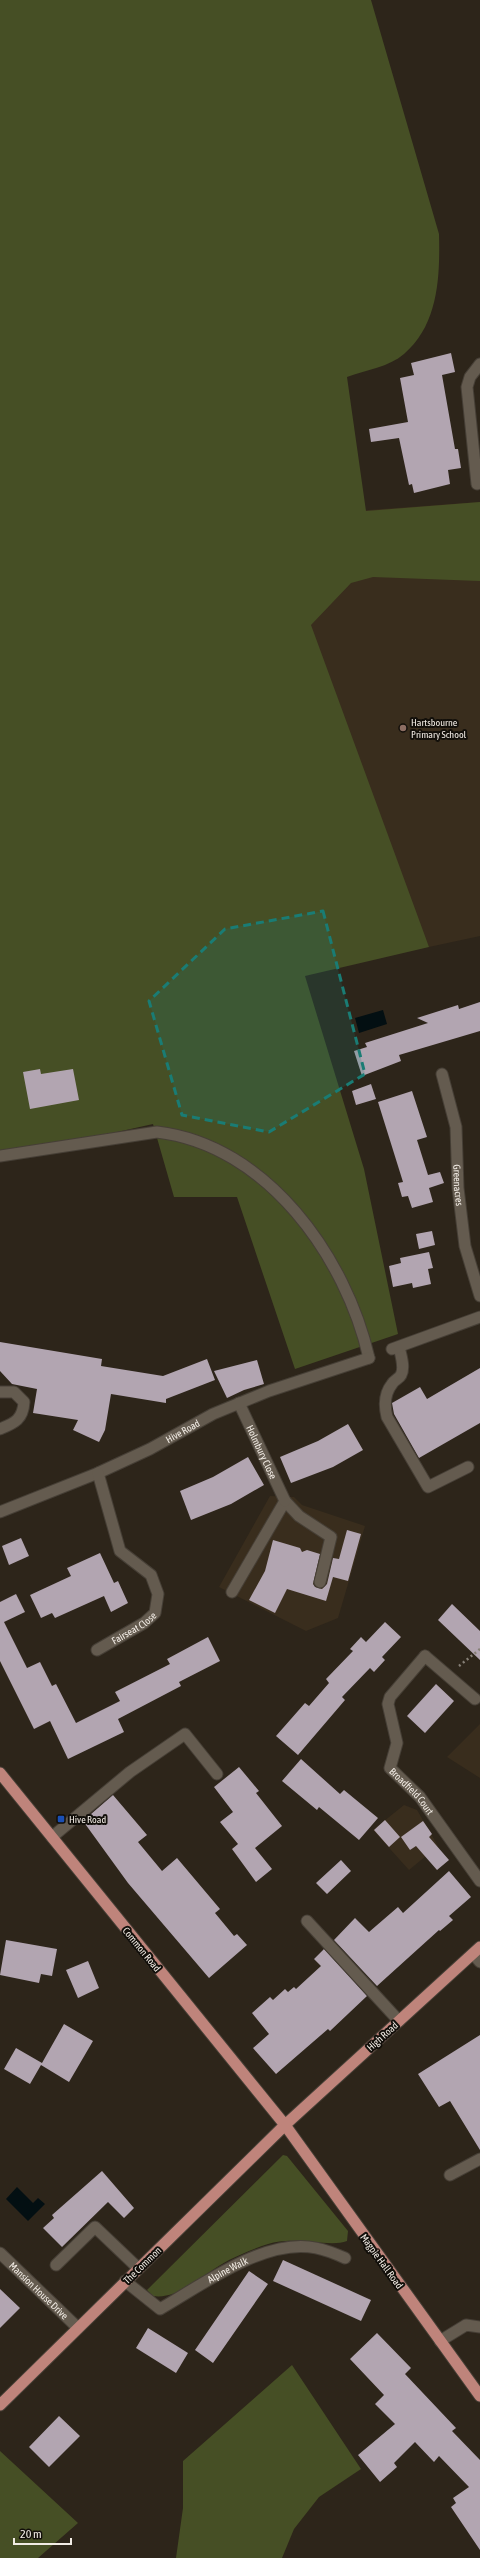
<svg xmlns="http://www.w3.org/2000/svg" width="480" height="2558" font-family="'Asap Condensed',sans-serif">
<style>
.built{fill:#392d1d}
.green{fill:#464f25}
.water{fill:#030f12}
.building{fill:#b2a5b1}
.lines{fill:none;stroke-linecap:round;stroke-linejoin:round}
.service-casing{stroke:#463f36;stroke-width:13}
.minor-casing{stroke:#463f36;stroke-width:13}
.primary-casing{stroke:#463f36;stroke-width:13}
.path{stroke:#867f76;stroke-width:2.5;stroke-dasharray:2 3;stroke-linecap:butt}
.service{stroke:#645b4f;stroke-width:11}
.minor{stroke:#645b4f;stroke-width:11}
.primary{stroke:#bf847b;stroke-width:11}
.marked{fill:#1a7c74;fill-opacity:0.2;stroke:#1a7c74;stroke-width:3;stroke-dasharray:8 5;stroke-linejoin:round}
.education-dot{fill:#8d6e63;stroke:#120f0a;stroke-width:1.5}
.transit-dot{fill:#1a4fb4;stroke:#120f0a;stroke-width:1.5}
.labels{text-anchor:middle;stroke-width:4;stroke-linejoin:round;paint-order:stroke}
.poi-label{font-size:10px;fill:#f2ece5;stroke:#120f0a;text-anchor:start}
.street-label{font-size:10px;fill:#f2ece5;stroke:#120f0a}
</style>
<rect width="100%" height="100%" fill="#2d251a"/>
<path class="built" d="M 480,502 L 480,936 L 429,947 L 228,520 Z
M 270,1496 L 294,1497 L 302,1505 L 365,1526 L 338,1618 L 306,1631 L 219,1587 Z
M 480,1724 L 480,1778 L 447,1757 Z
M 404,1805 L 417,1810 L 438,1846 L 409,1870 L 373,1830 Z"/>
<path class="green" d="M 0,0 L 371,0 L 439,234 C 440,275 439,324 404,354 C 389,367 366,370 347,377 L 366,511 L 480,502 L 480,581 L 373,577 L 351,583 L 311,625 L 429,947 L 305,976 L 364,1169 L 398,1334 L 295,1369 L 237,1197 L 174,1197 L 153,1124 L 0,1158 Z
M 283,2155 L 287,2156 L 348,2231 L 347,2241 C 329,2248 294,2235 268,2244 C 255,2248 241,2254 229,2260 C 205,2272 180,2300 153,2296 L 147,2290 Z
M 292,2365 L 361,2469 L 319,2497 L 294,2529 L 282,2558 L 176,2558 L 183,2508 L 183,2461 Z
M 0,2451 L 78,2523 L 38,2558 L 0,2558 Z"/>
<path class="water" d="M 383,1010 L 387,1024 L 359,1033 L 355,1018 Z
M 17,2187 L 33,2203 L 38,2198 L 45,2204 L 28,2221 L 6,2199 Z"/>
<path class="building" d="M 451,353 L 455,372 L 442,375 L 455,449 L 458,449 L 461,468 L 448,470 L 450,484 L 414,493 L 412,484 L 409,485 L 399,438 L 371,442 L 369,429 L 408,422 L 400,378 L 414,375 L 411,363 Z
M 480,1002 L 480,1031 L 399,1055 L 401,1061 L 362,1076 L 354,1051 L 367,1047 L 365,1043 L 428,1023 L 417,1018 L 458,1005 L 459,1009 Z
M 40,1069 L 41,1074 L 73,1069 L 79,1100 L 30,1109 L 23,1072 Z
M 371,1084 L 376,1099 L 356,1105 L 352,1091 Z
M 412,1091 L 427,1137 L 417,1140 L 428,1175 L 440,1172 L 444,1183 L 429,1188 L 433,1202 L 412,1208 L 408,1196 L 402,1197 L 398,1183 L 403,1182 L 378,1102 Z
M 432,1231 L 435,1245 L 419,1249 L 416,1234 Z
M 429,1252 L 433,1268 L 428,1269 L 431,1284 L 413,1288 L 412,1283 L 393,1287 L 389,1266 L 401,1263 L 400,1258 Z
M 0,1342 L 102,1359 L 101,1366 L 163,1376 L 207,1359 L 215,1380 L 166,1399 L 166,1403 L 111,1394 L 105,1430 L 99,1442 L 73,1430 L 78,1420 L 33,1413 L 37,1389 L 12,1384 L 0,1371 Z
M 257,1360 L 264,1384 L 244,1390 L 227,1398 L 214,1371 Z
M 480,1368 L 480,1423 L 419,1458 L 394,1414 L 392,1403 L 420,1387 L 427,1399 Z
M 348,1424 L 363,1450 L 333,1467 L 291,1483 L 280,1457 L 318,1441 Z
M 248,1457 L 264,1485 L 231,1504 L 191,1520 L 180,1491 L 213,1477 Z
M 347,1530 L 361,1534 L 348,1581 L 333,1577 L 326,1601 L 287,1589 L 275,1613 L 249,1600 L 265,1571 L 273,1540 L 300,1548 L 302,1552 L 307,1550 L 320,1554 L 313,1584 L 315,1587 L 322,1589 L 327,1584 L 333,1558 L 339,1559 Z
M 21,1538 L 29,1556 L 9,1565 L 2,1546 Z
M 100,1553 L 114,1583 L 118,1581 L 128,1603 L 111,1612 L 104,1596 L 55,1618 L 52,1613 L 41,1618 L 30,1595 L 71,1576 L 67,1568 Z
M 16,1594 L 25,1612 L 4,1622 L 27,1668 L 40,1662 L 52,1686 L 56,1684 L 76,1723 L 120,1701 L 115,1692 L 170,1664 L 167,1659 L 208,1637 L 220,1661 L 179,1682 L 181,1686 L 118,1719 L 124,1732 L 68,1759 L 50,1721 L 34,1729 L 0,1661 L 0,1602 Z
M 452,1604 L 480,1631 L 480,1660 L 438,1620 Z
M 385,1622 L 401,1637 L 382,1657 L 385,1660 L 374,1672 L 370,1668 L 342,1697 L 345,1700 L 298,1755 L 276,1736 L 305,1703 L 309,1706 L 329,1683 L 326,1679 L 353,1651 L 350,1649 L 361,1637 L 366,1642 Z
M 436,1684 L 454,1701 L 425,1733 L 407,1716 Z
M 301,1759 L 340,1794 L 344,1790 L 378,1818 L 359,1840 L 319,1807 L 317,1810 L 282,1781 Z
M 239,1767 L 259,1791 L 256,1793 L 282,1826 L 255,1848 L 272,1869 L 256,1882 L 232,1849 L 238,1844 L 220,1822 L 233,1812 L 214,1787 Z
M 113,1795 L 147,1835 L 138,1842 L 162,1871 L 177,1858 L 220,1909 L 215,1913 L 234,1936 L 237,1934 L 247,1945 L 209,1978 L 128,1883 L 83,1821 Z
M 385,1820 L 400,1837 L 389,1847 L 374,1830 Z
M 423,1821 L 432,1834 L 429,1837 L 449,1860 L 437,1870 L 416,1846 L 410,1850 L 401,1837 Z
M 341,1860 L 351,1871 L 327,1894 L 316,1883 Z
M 449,1871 L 471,1897 L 449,1916 L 453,1920 L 440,1931 L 439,1930 L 377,1986 L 334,1940 L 355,1918 L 369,1932 L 398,1907 L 403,1913 Z
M 6,1940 L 57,1949 L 52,1976 L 41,1974 L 39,1983 L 0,1975 Z
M 324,1949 L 367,1996 L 330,2031 L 328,2029 L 276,2074 L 253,2048 L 269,2034 L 252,2013 L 270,1997 L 273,2000 L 285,1989 L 288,1992 L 294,1987 L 296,1989 L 321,1966 L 314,1959 Z
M 88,1961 L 99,1988 L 78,1998 L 66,1970 Z
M 64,2024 L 93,2041 L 69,2082 L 41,2065 L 30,2084 L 4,2069 L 16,2048 L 42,2063 Z
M 480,2035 L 480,2150 L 450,2101 L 439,2107 L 418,2074 Z
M 102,2171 L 134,2208 L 124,2218 L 108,2202 L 62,2247 L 43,2228 L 54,2218 L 52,2215 Z
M 283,2260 L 371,2300 L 361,2321 L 273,2281 Z
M 249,2271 L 268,2284 L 213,2363 L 195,2350 Z
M 0,2289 L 20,2308 L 0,2328 Z
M 148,2328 L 188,2353 L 176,2373 L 136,2348 Z
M 377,2333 L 411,2368 L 405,2374 L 456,2428 L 452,2431 L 480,2460 L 480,2550 L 451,2507 L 456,2503 L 453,2498 L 469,2487 L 439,2456 L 434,2462 L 415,2442 L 394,2463 L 397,2467 L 380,2482 L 358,2455 L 395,2424 L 375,2404 L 384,2395 L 350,2359 Z
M 59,2416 L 80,2436 L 49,2467 L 29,2447 Z"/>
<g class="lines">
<defs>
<path id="service" d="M 0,1156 L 157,1132 C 267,1145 346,1257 369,1358
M 399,1347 C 401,1355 405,1368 401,1375 C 399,1379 394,1380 392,1384 C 384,1394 384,1405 387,1417 L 428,1487 L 468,1467
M 0,1392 L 14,1392 L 24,1402 C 23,1419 15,1423 0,1429
M 232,1592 L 285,1501 L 299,1516 L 331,1537 L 320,1582
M 425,1656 L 475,1699
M 52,1837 L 130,1772 L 185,1734 L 217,1774
M 307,1921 L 399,2021
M 473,1954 L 480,1962
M 450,2175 L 480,2159
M 56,2265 L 95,2227 L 138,2268
M 440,2341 L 466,2325 L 480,2327"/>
<g id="minor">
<path d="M 477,484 L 467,387 L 470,377 L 480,364"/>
<path id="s1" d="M 442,1074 L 456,1127 L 458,1188 L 465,1246 L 480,1296"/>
<path d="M 392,1349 L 480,1317"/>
<path id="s2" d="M 239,1403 L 285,1501"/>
<path id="s3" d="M 0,1512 L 98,1473 L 150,1449 L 213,1414 L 269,1391 L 369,1358"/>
<path id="s4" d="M 97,1650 L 144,1623 L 155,1613 L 158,1594 L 151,1575 L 120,1551 L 98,1473"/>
<path id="s5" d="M 425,1656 L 390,1697 L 388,1704 L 397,1743 L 390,1768 L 420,1797 L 480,1881"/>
<path id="s6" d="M 0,2253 L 78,2328"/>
<path id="s7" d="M 125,2281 L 160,2309 C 202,2285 266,2237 316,2248 C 326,2250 336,2254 345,2258"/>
</g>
<path id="primary" d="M 0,1773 L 285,2125 L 480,2396
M 0,2405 L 285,2125 L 480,1947"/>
</defs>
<use href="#service" class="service-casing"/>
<use href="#minor" class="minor-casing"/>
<use href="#primary" class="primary-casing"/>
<path class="path" d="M 459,1666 L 480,1649"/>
<use href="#service" class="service"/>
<use href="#minor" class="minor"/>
<use href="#primary" class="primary"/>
</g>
<path class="marked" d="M 323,911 L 365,1074 L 269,1132 L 182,1115 L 149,1001 L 225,929 Z"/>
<circle class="education-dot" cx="403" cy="728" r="4"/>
<rect class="transit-dot" x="57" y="1815" width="8" height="8" rx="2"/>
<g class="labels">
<g class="poi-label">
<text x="411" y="726">Hartsbourne<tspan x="411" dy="12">Primary School</tspan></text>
<text x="69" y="1823">Hive Road</text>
</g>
<g class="street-label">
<text dy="4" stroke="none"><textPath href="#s1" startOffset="113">Greenacres</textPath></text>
<text dy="4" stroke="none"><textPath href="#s3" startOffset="200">Hive Road</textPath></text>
<text dy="4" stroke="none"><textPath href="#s2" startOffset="54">Holmbury Close</textPath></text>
<text dy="4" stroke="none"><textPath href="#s4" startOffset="43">Fairseat Close</textPath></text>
<text dy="4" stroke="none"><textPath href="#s5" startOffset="159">Broadfield Court</textPath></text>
<text transform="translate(142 1949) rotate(51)" y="4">Common Road</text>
<text transform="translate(382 2036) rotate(-42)" y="4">High Road</text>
<text transform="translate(382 2261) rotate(54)" y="4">Magpie Hall Road</text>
<text transform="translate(142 2265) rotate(-44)" y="4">The Common</text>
<text dy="4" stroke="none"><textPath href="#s7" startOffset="123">Alpine Walk</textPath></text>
<text dy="4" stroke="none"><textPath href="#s6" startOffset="54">Mansion House Drive</textPath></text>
</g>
</g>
<path d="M14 2538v6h57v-6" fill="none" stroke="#f2ece5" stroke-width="2"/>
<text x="20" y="2538" font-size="12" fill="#f2ece5" stroke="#120f0a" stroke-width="3" paint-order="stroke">20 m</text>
</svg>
